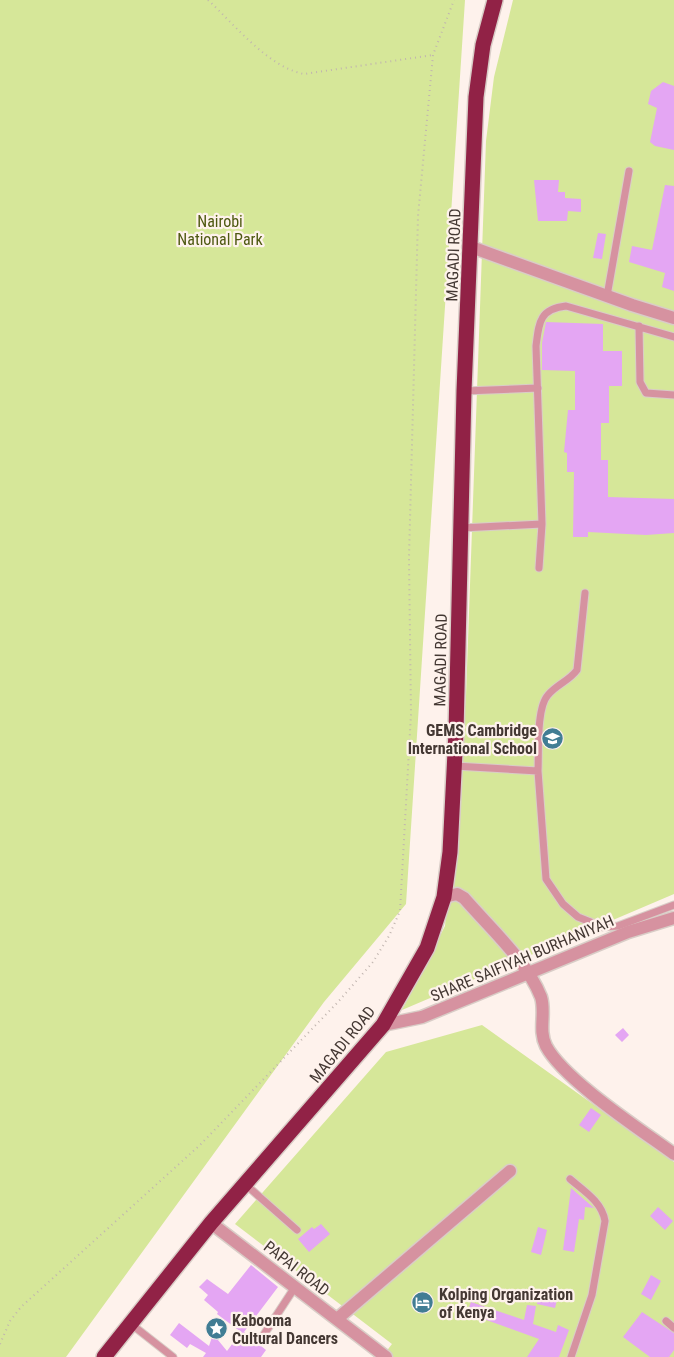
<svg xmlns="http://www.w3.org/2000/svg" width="674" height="1357" font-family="'Roboto Condensed',sans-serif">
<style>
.green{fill:#d6e799}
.building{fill:#e4a6f3}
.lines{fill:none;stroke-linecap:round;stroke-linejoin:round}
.lane-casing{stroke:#d9cdc7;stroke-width:9}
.street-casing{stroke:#d9cdc7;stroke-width:15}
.highway-casing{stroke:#d9cdc7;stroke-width:18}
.path{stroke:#c1b5af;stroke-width:2;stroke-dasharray:1 4;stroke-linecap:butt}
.lane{stroke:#d692a0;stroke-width:7}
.street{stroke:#d692a0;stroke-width:12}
.highway{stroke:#912246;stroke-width:15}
.labels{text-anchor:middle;stroke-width:4.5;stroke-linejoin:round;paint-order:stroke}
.park-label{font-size:16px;fill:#4e5911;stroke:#fef2ec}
.street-label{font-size:16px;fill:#443833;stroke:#fef2ec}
.poi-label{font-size:16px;font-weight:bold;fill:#443833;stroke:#fef2ec;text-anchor:start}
</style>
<rect width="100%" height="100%" fill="#fef2ec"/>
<path class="green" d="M 0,0 L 465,0 L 406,904 L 324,1002 L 66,1357 L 0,1357 Z
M 513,0 L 674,0 L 674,894 L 402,1010 L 445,926 L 466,696 L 486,141 L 494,77 Z
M 482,1025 L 674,1162 L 674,1357 L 382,1357 L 392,1344 L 235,1224 L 386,1052 Z"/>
<path class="building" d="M 663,82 L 674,86 L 674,150 L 655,146 L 650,142 L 657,108 L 648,104 L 651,91 Z
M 534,180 L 559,180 L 558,192 L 565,192 L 565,198 L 581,199 L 581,212 L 568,211 L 567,221 L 538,221 Z
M 665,185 L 674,186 L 674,291 L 662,287 L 665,273 L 629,262 L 632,246 L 652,250 Z
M 598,233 L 606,234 L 602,259 L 593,258 Z
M 546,322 L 603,324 L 603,351 L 622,351 L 622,386 L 609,386 L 609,423 L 601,423 L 601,460 L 608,460 L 608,497 L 674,499 L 674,533 L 646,535 L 588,532 L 588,537 L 573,537 L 574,472 L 567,472 L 567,453 L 564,452 L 568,410 L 575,410 L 575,371 L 542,370 L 542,343 Z
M 623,1028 L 629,1035 L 622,1042 L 615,1035 Z
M 591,1108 L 601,1115 L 589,1132 L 579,1125 Z
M 571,1188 L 594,1208 L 585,1207 L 584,1220 L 579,1219 L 574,1252 L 563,1250 Z
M 658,1207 L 673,1221 L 665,1230 L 650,1216 Z
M 321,1224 L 330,1234 L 309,1252 L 298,1239 L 312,1227 L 314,1229 Z
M 538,1227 L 547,1230 L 541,1255 L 531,1252 Z
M 251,1265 L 278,1287 L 244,1332 L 266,1350 L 261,1357 L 203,1357 L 206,1353 L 190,1344 L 187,1348 L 170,1335 L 179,1323 L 209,1346 L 213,1334 L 227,1351 L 241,1332 L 217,1314 L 218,1312 L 204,1300 L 208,1295 L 199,1287 L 207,1279 L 228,1294 Z
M 651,1275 L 661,1281 L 651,1300 L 641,1294 Z
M 539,1292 L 558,1296 L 555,1308 L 537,1304 Z
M 471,1302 L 524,1320 L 527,1305 L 536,1306 L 533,1324 L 556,1332 L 558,1325 L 569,1330 L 559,1357 L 527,1357 L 539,1339 L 467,1313 Z
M 642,1312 L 674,1333 L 674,1350 L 669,1357 L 650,1357 L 623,1337 Z"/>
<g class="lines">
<defs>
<path id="lane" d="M 607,296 L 629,171
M 639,326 L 640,382 L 646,393 L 674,395
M 464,391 L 538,388
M 461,528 L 542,524
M 539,568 L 542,524 L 536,346 C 539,323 539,309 566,306 L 674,337
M 455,766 L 538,771 C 539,753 536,708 548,695 C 557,684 569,681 577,670 L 585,593
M 538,771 L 546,879 L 563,904 L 578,917 L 603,927 L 618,926 L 674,905
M 570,1179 C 584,1191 602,1202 605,1221 L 592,1295 L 571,1357
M 245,1184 L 297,1230
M 666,1321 L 674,1328
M 131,1324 L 173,1357
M 261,1339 L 295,1287"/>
<path id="street" d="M 471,247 L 632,305 L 674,318
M 444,897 L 457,894 L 464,898 C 489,927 527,961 541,997 C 546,1013 538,1030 546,1046 C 564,1080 641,1130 674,1154
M 383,1025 L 422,1017 L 628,932 L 674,918
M 211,1223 L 386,1357
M 337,1319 L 510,1171"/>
<path id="highway" d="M 104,1357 L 211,1223 L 383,1025 L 427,948 L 444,897 L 450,852 L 456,732 L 464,391 L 476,97 L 483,45 L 495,0"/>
</defs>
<use href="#lane" class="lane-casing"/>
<use href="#street" class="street-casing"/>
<use href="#highway" class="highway-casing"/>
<path class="path" d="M 208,0 C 235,25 268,67 304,74 L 433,55
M 0,1344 L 10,1321 L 21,1307 L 200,1145 L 338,1002 L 373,962 L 389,936 L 400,911 L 411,714 L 409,558 L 418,216 L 433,55 L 454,0"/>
<use href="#lane" class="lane"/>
<use href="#street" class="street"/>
<use href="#highway" class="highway"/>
</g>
<defs>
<symbol id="school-disc" viewBox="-11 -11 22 22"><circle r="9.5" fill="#417d94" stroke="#fef2ec"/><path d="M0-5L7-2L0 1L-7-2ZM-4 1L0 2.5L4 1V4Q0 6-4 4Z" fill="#fff"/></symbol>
<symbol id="hotel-disc" viewBox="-11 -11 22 22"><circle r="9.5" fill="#417d94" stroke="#fef2ec"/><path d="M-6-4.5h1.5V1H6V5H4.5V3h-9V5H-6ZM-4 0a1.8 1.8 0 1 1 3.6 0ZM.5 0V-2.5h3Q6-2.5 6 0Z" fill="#fff"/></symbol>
<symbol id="sight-disc" viewBox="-11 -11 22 22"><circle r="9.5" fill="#417d94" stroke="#fef2ec"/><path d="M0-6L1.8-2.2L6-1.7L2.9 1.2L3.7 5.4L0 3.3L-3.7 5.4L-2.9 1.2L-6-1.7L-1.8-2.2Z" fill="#fff"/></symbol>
</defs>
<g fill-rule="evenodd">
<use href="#school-disc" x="540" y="726" width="25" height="25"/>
<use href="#hotel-disc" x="410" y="1290" width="25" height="25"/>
<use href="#sight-disc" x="204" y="1316" width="25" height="25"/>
</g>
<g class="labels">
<g class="park-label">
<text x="220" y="227">Nairobi<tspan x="220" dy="18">National Park</tspan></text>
</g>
<g class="street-label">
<text transform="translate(453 255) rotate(-88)" y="6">MAGADI ROAD</text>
<text transform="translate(440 660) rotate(-89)" y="6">MAGADI ROAD</text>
<text transform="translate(522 958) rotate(-23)" y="6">SHARE SAIFIYAH BURHANIYAH</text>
<text transform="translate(342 1044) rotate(-51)" y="6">MAGADI ROAD</text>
<text transform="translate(297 1268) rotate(38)" y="6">PAPAI ROAD</text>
</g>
<g class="poi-label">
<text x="537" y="736" text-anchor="end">GEMS Cambridge<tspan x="537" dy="18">International School</tspan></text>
<text x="439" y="1300">Kolping Organization<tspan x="439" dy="18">of Kenya</tspan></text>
<text x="232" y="1326">Kabooma<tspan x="232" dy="18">Cultural Dancers</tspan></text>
</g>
</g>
</svg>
